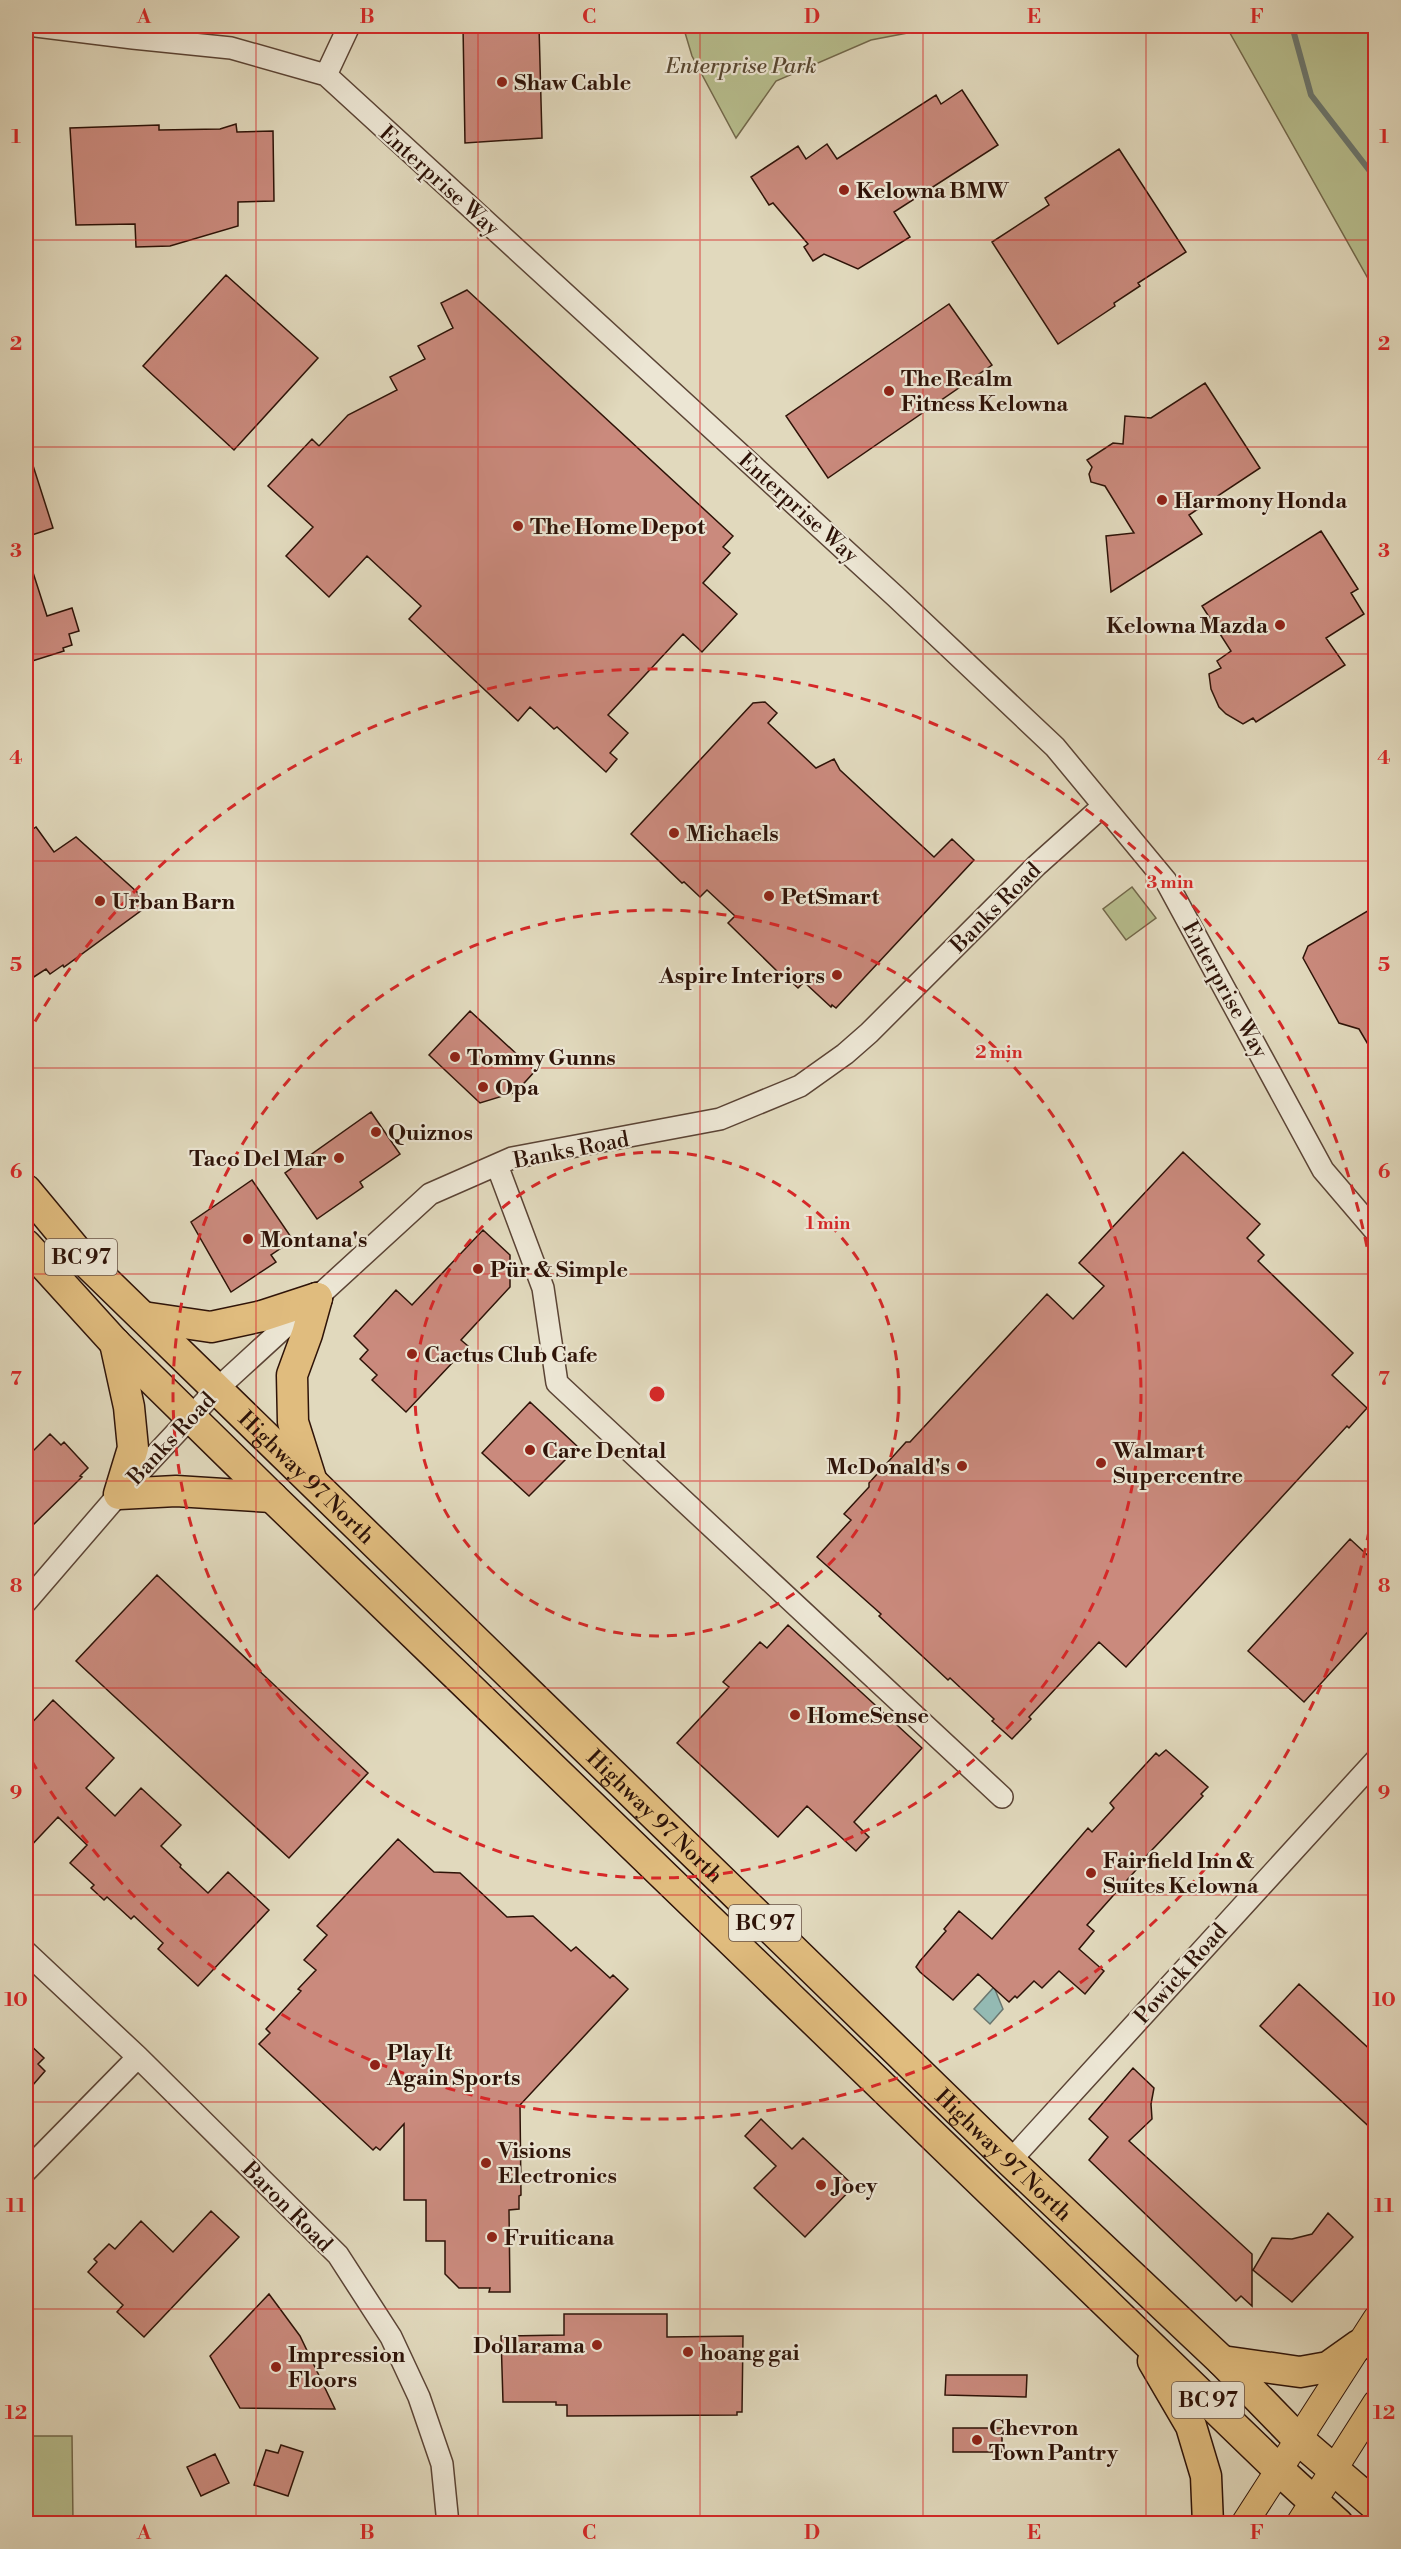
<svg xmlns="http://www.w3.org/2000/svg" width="1401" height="2549" font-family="'Libre Bodoni',serif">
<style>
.green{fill:#b7be8e;stroke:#72684b;stroke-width:1.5}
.water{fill:#94bab3;stroke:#6b776f;stroke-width:1.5}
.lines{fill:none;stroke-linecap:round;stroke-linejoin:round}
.stream{stroke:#6b776f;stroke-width:6}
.building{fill:#ca8a7d;stroke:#2e1308;stroke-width:1.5}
.minor-casing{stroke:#5b4435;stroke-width:24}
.major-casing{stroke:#2e1308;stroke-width:28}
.highway-casing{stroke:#2e1308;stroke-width:33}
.minor{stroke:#ece6d4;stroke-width:21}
.major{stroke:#e0bc7e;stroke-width:26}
.highway{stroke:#e0bc7e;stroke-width:30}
.grid{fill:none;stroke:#d62828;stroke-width:1.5;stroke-opacity:0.55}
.ring{fill:none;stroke:#d62828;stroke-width:3;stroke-dasharray:10 8}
.poi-dot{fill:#8f2418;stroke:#ece6d4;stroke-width:2}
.labels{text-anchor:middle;stroke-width:4.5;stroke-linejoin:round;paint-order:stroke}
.shield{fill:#ece6d4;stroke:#675245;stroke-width:1.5}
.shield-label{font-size:21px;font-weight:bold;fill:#2e1308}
.park-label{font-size:22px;font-style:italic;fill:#574630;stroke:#ece6d4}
.poi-label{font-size:22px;font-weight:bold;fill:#2e1308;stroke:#ece6d4;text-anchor:start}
.street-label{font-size:22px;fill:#2e1308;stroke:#ece6d4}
.centre{fill:#d62828;stroke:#ece6d4;stroke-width:3}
.ring-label{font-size:18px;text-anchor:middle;font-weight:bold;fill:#d62828;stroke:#ece6d4;stroke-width:4.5;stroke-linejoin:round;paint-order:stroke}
.neatline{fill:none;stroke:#d62828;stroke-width:2}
.grid-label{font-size:20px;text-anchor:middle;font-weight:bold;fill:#d62828}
</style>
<rect width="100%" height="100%" fill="#e1d9bd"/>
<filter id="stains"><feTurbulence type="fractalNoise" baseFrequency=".00333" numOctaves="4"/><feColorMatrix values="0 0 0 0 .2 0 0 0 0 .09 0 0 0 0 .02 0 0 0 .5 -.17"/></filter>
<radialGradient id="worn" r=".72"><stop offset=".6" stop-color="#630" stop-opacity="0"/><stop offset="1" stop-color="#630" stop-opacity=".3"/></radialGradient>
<path class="green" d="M 683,26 L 944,26 L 871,40 L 776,81 L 736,138 L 692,56 Z
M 1226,26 L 1375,26 L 1375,291 Z
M 1132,887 L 1156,918 L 1126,940 L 1103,909 Z
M 26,2436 L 72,2436 L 73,2523 L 26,2523 Z"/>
<path class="water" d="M 994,1987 L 1003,2009 L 990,2024 L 974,2009 Z"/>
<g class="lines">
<path class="stream" d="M 1292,26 L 1311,95 L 1376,179"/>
</g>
<path class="building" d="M 463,26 L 539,26 L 542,138 L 465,143 Z
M 962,90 L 998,145 L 894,212 L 910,237 L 858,269 L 824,254 L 813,261 L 804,247 L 808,244 L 773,203 L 769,205 L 751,177 L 798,146 L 806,159 L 827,144 L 837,159 L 936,95 L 941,104 Z
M 236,124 L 237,132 L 273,131 L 274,201 L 238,202 L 238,226 L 170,246 L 136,247 L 135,224 L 76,225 L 70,128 L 159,125 L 159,130 L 220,129 Z
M 1119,149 L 1186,252 L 1138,283 L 1140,286 L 1114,303 L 1115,306 L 1058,344 L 992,242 L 1049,205 L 1045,198 Z
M 226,275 L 318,358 L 234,450 L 143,366 Z
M 467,290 L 733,536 L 723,547 L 730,553 L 703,583 L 737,614 L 702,652 L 683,634 L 608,715 L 628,733 L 610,753 L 617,759 L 606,772 L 557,727 L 554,729 L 530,707 L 518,721 L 409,619 L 421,606 L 367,556 L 329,597 L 286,556 L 313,527 L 268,486 L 312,439 L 319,446 L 348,415 L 397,390 L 390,377 L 425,359 L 418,346 L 453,328 L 441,303 Z
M 949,304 L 992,365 L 828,478 L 786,416 Z
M 1205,383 L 1260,468 L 1189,515 L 1202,534 L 1111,592 L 1106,536 L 1134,533 L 1105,486 L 1091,482 L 1089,474 L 1092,467 L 1087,460 L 1113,443 L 1123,444 L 1125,416 L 1151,418 Z
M 26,453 L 29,453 L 53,528 L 26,537 Z
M 1321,531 L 1358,589 L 1351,593 L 1364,614 L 1326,638 L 1345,665 L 1256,722 L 1253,718 L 1243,724 L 1226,714 L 1219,707 L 1211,689 L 1209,674 L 1221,668 L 1217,661 L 1231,651 L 1202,606 Z
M 29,560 L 47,616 L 72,608 L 79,631 L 69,634 L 72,645 L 63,648 L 64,651 L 26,663 L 26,561 Z
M 765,702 L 777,713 L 768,723 L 816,768 L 834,759 L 840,770 L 934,857 L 952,839 L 974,860 L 836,1008 L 832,1005 L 831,1007 L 804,982 L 798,988 L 781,972 L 780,974 L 728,923 L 735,916 L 707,890 L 700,897 L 684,882 L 682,883 L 631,834 L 753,703 Z
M 36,827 L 54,852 L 76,837 L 137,892 L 146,907 L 64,967 L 63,965 L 50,974 L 46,969 L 26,982 L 26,834 Z
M 1376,906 L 1376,1058 L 1359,1029 L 1339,1023 L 1303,958 L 1308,946 Z
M 470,1011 L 535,1071 L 516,1092 L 480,1103 L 429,1055 Z
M 371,1112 L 400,1154 L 360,1182 L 363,1187 L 317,1219 L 285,1173 Z
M 1183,1152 L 1260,1224 L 1247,1238 L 1264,1255 L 1258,1261 L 1353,1353 L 1332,1375 L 1367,1408 L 1349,1428 L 1347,1426 L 1126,1667 L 1099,1642 L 1029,1717 L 1031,1719 L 1012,1739 L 992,1721 L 994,1719 L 950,1678 L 948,1680 L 879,1616 L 881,1614 L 817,1557 L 851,1520 L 844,1514 L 869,1487 L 869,1483 L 906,1442 L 910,1442 L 1047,1294 L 1073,1319 L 1104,1286 L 1079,1263 Z
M 252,1180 L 293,1240 L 271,1255 L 276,1262 L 231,1292 L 191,1222 Z
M 483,1230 L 510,1255 L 510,1287 L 461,1340 L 468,1346 L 406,1412 L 372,1380 L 377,1375 L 360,1359 L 368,1350 L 354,1336 L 396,1290 L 412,1305 Z
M 530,1402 L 578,1447 L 529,1496 L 482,1453 Z
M 50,1434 L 61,1445 L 64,1442 L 88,1468 L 80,1476 L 82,1477 L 33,1525 L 26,1517 L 26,1458 Z
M 1350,1539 L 1376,1563 L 1376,1623 L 1304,1702 L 1248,1651 Z
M 157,1575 L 368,1773 L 289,1858 L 76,1661 Z
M 788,1625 L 922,1748 L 854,1822 L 869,1837 L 856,1851 L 807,1806 L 778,1837 L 677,1743 L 729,1687 L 723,1682 L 760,1642 L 767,1648 Z
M 53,1700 L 114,1758 L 86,1788 L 115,1816 L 141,1788 L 181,1825 L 161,1846 L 181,1865 L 180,1867 L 208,1893 L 228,1872 L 269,1910 L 198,1986 L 158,1949 L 163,1943 L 134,1916 L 131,1919 L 107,1897 L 104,1900 L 91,1888 L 94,1885 L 70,1863 L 87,1845 L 58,1817 L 26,1851 L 26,1729 Z
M 1166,1750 L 1208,1787 L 1201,1794 L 1203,1796 L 1134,1869 L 1136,1870 L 1087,1925 L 1094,1931 L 1079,1949 L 1104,1971 L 1085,1994 L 1059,1971 L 1042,1988 L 1034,1981 L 1017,1998 L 1015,1996 L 1009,2002 L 978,1974 L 953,2000 L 920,1972 L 916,1967 L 920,1961 L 946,1931 L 944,1929 L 959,1911 L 992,1939 L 1088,1828 L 1092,1832 L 1114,1808 L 1110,1803 L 1156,1753 L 1159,1756 Z
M 398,1839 L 434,1872 L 460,1873 L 507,1917 L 533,1916 L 571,1951 L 576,1947 L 610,1978 L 613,1975 L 628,1989 L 520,2105 L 521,2195 L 519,2196 L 519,2209 L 509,2210 L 510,2292 L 489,2292 L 490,2288 L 459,2288 L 445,2274 L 445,2241 L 426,2241 L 426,2200 L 404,2200 L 404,2124 L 380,2150 L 376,2147 L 373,2150 L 259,2044 L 270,2033 L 266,2029 L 301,1991 L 298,1989 L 316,1970 L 304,1960 L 327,1935 L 317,1926 Z
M 1299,1984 L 1376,2055 L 1376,2133 L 1260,2026 Z
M 26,2041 L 44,2058 L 38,2064 L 45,2071 L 26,2093 Z
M 1133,2068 L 1154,2088 L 1151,2104 L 1152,2119 L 1129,2141 L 1252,2254 L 1252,2306 L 1241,2296 L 1236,2301 L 1089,2160 L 1108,2137 L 1089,2119 Z
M 761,2119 L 792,2149 L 803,2138 L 854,2186 L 805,2237 L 754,2188 L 776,2166 L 745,2136 Z
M 211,2211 L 239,2237 L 144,2337 L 117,2312 L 123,2305 L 88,2272 L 97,2262 L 94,2259 L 109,2244 L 115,2249 L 141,2221 L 173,2252 Z
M 1328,2213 L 1353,2237 L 1292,2302 L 1253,2270 L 1272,2238 L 1292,2239 L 1312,2234 Z
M 269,2294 L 300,2336 L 335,2409 L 240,2408 L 210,2356 Z
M 564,2314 L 667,2314 L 667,2337 L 743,2336 L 742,2412 L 737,2412 L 737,2415 L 567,2416 L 567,2405 L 556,2405 L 556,2402 L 503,2402 L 501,2336 L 564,2335 Z
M 946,2375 L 1027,2375 L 1026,2397 L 945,2395 Z
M 953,2428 L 1002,2428 L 1002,2452 L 953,2452 Z
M 281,2445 L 303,2452 L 288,2496 L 254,2485 L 266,2450 L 278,2453 Z
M 215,2454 L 229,2483 L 201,2496 L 187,2467 Z"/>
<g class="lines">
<defs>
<path id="minor" d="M 36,26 L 133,38 L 231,48 L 326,75 L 895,596 L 1055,747 L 1166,881 L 1323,1170 L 1376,1232
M 326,75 L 349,26
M 497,1165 L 543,1288 L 557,1383 L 1002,1797
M 26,1602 L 119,1494 L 217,1389 L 430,1194 L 512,1158 L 720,1119 L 800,1086 L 845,1054 L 869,1033 L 1036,866 L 1103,806
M 26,1952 L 138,2057 L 338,2255 L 391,2337 L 419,2397 L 442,2464 L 448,2524
M 1010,2161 L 1376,1760
M 26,2171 L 138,2057"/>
<path id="major" d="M 1244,2524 L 1376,2319
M 1299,2524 L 1376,2403"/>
<g id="highway">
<path id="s1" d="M 26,1190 L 85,1261 L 1010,2161 L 1222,2361 L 1298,2439 L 1376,2506"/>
<path d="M 26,1245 L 115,1343 L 272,1497 L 1278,2469 L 1338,2524"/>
<path d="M 143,1317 L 211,1327 L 262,1316 L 317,1298"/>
<path d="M 115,1343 L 129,1407 L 133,1448 L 119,1494 L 176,1491 L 272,1497"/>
<path d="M 311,1479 L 293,1422 L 292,1375 L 307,1334 L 317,1298"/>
<path d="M 1153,2361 L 1191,2426 L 1206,2476 L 1208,2524"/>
<path d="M 1222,2361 L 1300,2372 L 1328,2367 L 1359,2345"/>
</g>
</defs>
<use href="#minor" class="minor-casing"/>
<use href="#major" class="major-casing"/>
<use href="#highway" class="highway-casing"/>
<use href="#minor" class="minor"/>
<use href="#major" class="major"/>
<use href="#highway" class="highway"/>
</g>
<path class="grid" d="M 256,26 L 256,2524M 478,26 L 478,2524M 700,26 L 700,2524M 923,26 L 923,2524M 1146,26 L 1146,2524M 26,240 L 1376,240M 26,447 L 1376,447M 26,654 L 1376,654M 26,861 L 1376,861M 26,1068 L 1376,1068M 26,1274 L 1376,1274M 26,1481 L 1376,1481M 26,1688 L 1376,1688M 26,1895 L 1376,1895M 26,2102 L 1376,2102M 26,2309 L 1376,2309"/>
<g class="ring">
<circle cx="657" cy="1394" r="242"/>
<circle cx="657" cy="1394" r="484"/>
<path d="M1375 1495A725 725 0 0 1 26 1751M26 1037A725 725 0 0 1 1375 1293"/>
</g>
<g class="poi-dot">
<circle cx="502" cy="82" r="6"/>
<circle cx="844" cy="190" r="6"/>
<circle cx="889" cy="391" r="6"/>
<circle cx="1162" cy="500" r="6"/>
<circle cx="518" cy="526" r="6"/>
<circle cx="1280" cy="625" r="6"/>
<circle cx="674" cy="833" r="6"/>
<circle cx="769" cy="896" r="6"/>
<circle cx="100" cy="901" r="6"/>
<circle cx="837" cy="975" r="6"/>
<circle cx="455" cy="1057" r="6"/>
<circle cx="483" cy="1087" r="6"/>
<circle cx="376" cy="1132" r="6"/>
<circle cx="339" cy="1158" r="6"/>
<circle cx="248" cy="1239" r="6"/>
<circle cx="478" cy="1269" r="6"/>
<circle cx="412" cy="1354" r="6"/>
<circle cx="530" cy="1450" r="6"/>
<circle cx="1101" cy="1463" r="6"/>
<circle cx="962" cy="1466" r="6"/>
<circle cx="795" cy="1715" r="6"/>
<circle cx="1091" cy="1873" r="6"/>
<circle cx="375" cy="2065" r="6"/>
<circle cx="486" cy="2163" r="6"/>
<circle cx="821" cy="2185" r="6"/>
<circle cx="492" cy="2237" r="6"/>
<circle cx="597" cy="2345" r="6"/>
<circle cx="688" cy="2352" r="6"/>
<circle cx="276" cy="2367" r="6"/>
<circle cx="977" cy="2440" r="6"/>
</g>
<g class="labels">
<g class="shield">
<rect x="45" y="1239" width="72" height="36" rx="4.5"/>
<rect x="729" y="1905" width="72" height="36" rx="4.5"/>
<rect x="1172" y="2382" width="72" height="36" rx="4.5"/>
</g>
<g class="shield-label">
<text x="81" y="1264">BC 97</text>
<text x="765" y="1930">BC 97</text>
<text x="1208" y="2407">BC 97</text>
</g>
<g class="park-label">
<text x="741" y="73">Enterprise Park</text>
</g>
<g class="poi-label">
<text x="514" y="90">Shaw Cable</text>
<text x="856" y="198">Kelowna BMW</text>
<text x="901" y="386">The Realm<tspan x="901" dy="25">Fitness Kelowna</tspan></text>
<text x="1174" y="508">Harmony Honda</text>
<text x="530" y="534">The Home Depot</text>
<text x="1268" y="633" text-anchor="end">Kelowna Mazda</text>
<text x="686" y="841">Michaels</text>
<text x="781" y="904">PetSmart</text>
<text x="112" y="909">Urban Barn</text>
<text x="825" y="983" text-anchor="end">Aspire Interiors</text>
<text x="467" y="1065">Tommy Gunns</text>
<text x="495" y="1095">Opa</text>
<text x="388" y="1140">Quiznos</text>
<text x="327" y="1166" text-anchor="end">Taco Del Mar</text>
<text x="260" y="1247">Montana's</text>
<text x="490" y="1277">Pür &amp; Simple</text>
<text x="424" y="1362">Cactus Club Cafe</text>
<text x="542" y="1458">Care Dental</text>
<text x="1113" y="1458">Walmart<tspan x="1113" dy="25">Supercentre</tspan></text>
<text x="950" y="1474" text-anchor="end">McDonald's</text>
<text x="807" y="1723">HomeSense</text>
<text x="1103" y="1868">Fairfield Inn &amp;<tspan x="1103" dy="25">Suites Kelowna</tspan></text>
<text x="387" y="2060">Play It<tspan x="387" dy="25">Again Sports</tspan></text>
<text x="498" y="2158">Visions<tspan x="498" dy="25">Electronics</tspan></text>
<text x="833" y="2193">Joey</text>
<text x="504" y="2245">Fruiticana</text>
<text x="585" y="2353" text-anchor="end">Dollarama</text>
<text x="700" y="2360">hoang gai</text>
<text x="288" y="2362">Impression<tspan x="288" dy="25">Floors</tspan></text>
<text x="989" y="2435">Chevron<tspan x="989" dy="25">Town Pantry</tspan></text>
</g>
<g class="street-label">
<text transform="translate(440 180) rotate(42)" y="8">Enterprise Way</text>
<text transform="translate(799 507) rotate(42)" y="8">Enterprise Way</text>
<text transform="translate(995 907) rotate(-45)" y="8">Banks Road</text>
<text transform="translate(1226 989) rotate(61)" y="8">Enterprise Way</text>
<text transform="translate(571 1149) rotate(-11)" y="8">Banks Road</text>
<text transform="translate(171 1438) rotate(-47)" y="8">Banks Road</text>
<text dy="8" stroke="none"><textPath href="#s1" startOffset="402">Highway 97 North</textPath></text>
<text dy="8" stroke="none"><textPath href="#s1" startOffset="888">Highway 97 North</textPath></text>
<text transform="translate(1180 1973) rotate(-48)" y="8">Powick Road</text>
<text dy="8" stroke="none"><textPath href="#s1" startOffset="1374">Highway 97 North</textPath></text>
<text transform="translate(288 2206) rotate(45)" y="8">Baron Road</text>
</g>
</g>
<circle cx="657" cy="1394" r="9" class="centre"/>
<g class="ring-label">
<text x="1170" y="888">3 min</text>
<text x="999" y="1058">2 min</text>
<text x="828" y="1229">1 min</text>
</g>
<rect width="1401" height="2549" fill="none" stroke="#e1d9bd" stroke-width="66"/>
<rect x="33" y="33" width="1335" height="2483" class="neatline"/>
<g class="grid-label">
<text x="144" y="23">A</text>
<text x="367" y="23">B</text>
<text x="589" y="23">C</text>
<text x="812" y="23">D</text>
<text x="1034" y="23">E</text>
<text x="1257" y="23">F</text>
<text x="16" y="143">1</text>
<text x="1384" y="143">1</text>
<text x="16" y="350">2</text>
<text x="1384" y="350">2</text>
<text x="16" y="557">3</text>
<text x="1384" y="557">3</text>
<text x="16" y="764">4</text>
<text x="1384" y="764">4</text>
<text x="16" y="971">5</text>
<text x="1384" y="971">5</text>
<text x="16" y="1178">6</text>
<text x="1384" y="1178">6</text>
<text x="16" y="1385">7</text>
<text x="1384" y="1385">7</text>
<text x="16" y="1592">8</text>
<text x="1384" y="1592">8</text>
<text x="16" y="1799">9</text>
<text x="1384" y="1799">9</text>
<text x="16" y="2006">10</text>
<text x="1384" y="2006">10</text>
<text x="16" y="2212">11</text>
<text x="1384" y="2212">11</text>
<text x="16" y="2419">12</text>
<text x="1384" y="2419">12</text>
<text x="144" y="2539">A</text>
<text x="367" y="2539">B</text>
<text x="589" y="2539">C</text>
<text x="812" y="2539">D</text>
<text x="1034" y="2539">E</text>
<text x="1257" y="2539">F</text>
</g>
<rect width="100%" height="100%" filter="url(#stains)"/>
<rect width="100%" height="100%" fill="url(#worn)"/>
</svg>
